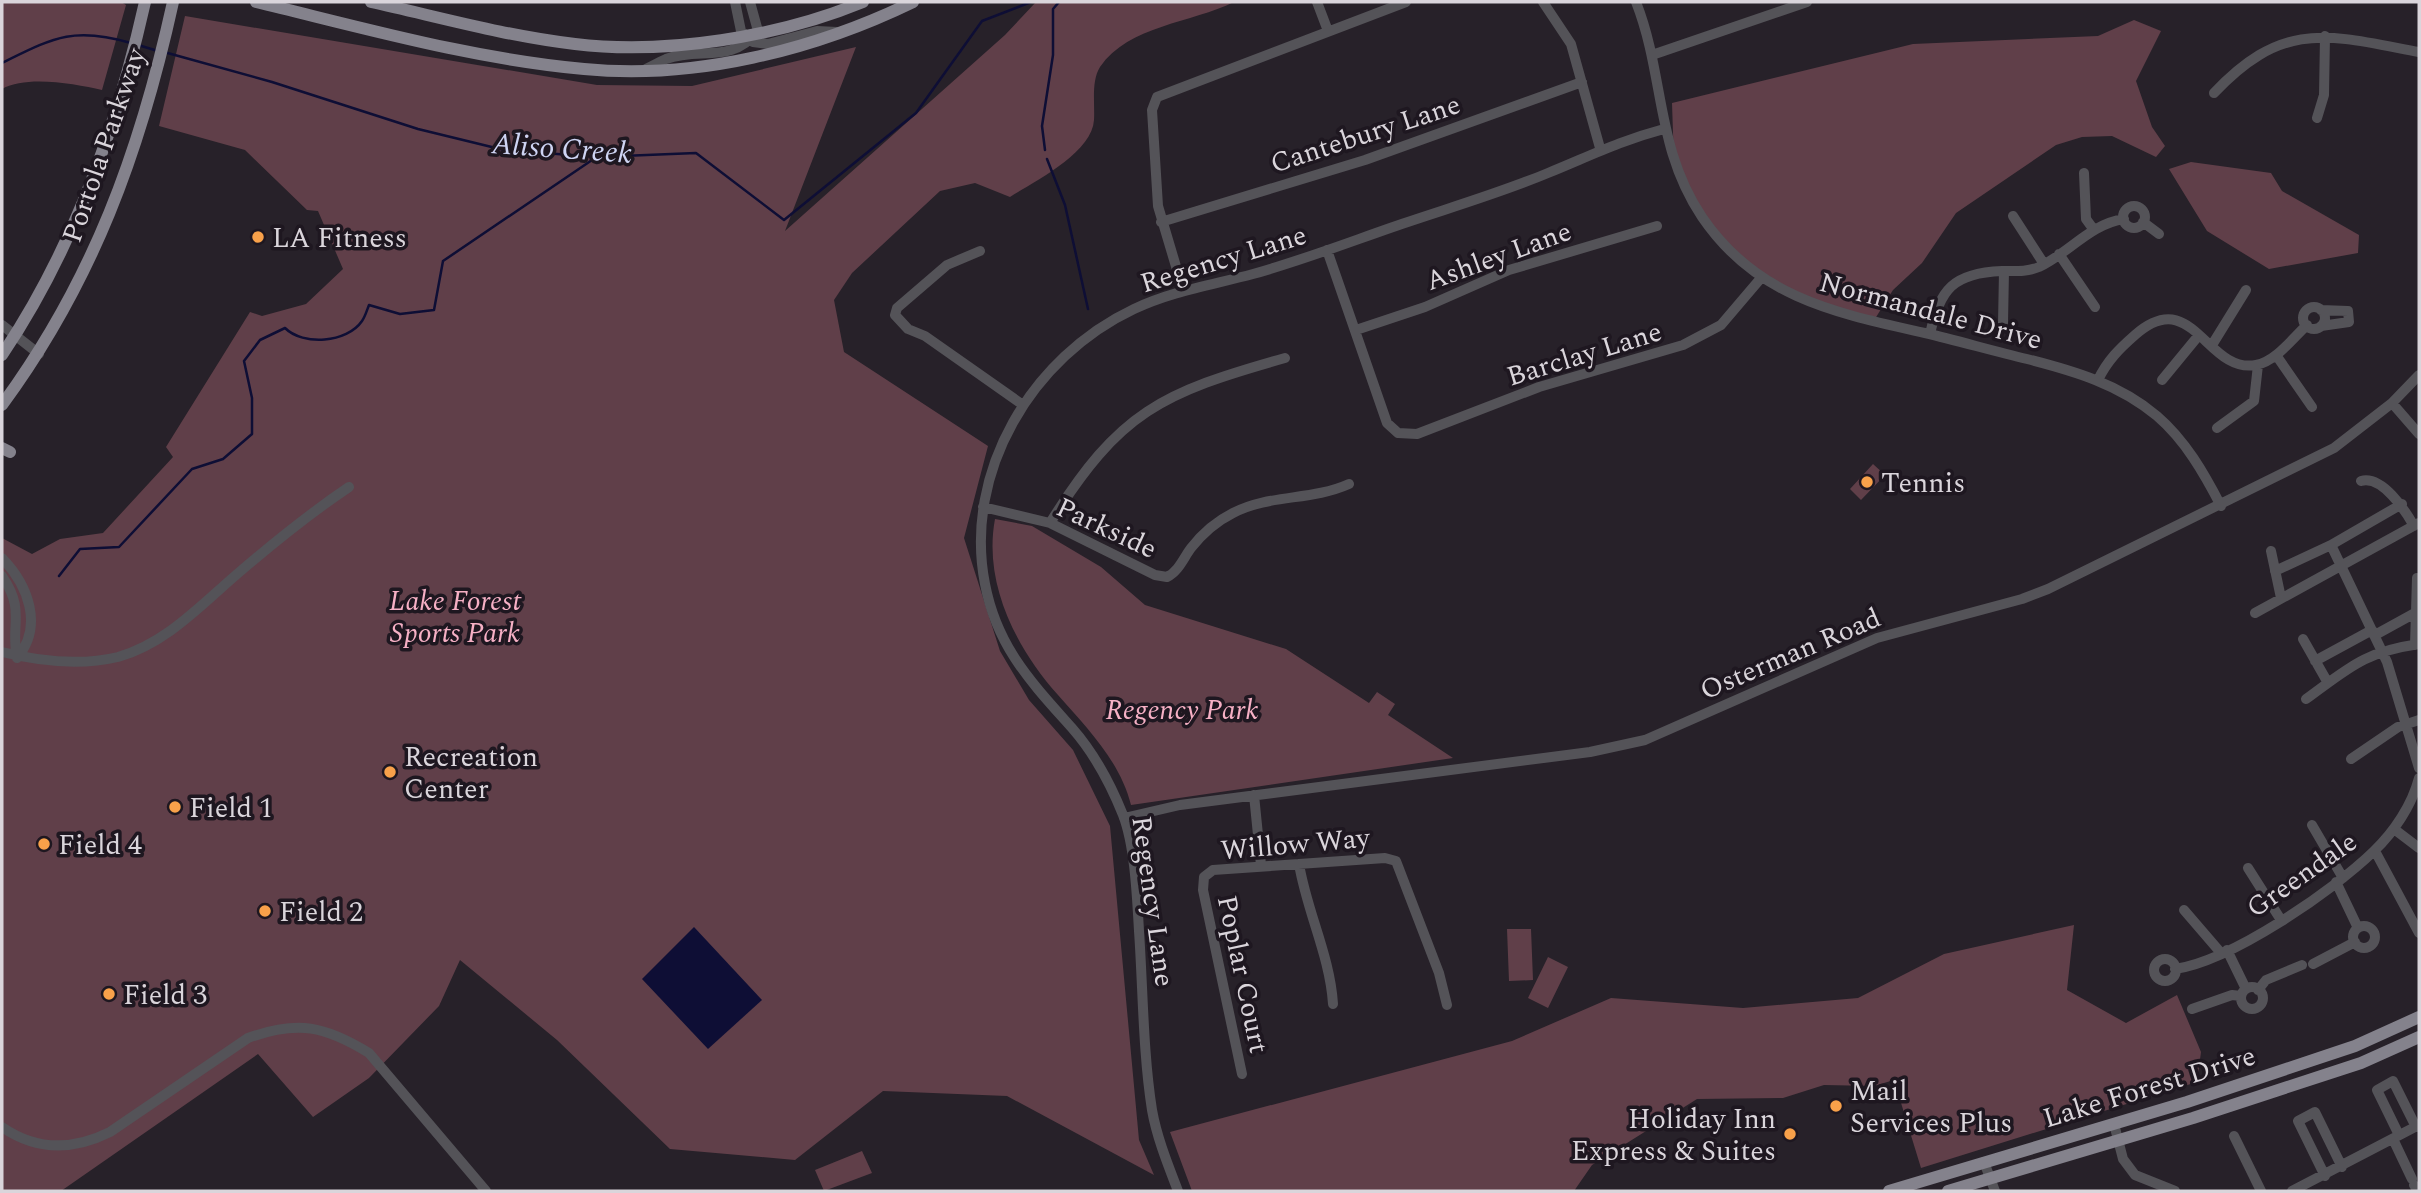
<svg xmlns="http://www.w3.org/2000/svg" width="2421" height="1193" font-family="Spectral,serif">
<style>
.green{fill:#603f49}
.water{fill:#0e0e35}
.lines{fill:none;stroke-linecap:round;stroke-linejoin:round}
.stream{stroke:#0e0e35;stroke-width:2.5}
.minor{stroke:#545358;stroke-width:10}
.major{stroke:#84828c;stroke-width:12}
.poi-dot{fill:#f8a14a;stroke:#1e1720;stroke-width:2.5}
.labels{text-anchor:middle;stroke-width:7;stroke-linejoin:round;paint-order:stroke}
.street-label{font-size:28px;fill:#dad5db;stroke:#1e1720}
.poi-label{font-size:28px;fill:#dad5db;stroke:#1e1720;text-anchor:start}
.park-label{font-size:28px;font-style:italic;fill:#f6b0c5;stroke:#1e1720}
.water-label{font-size:30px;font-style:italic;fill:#ced4f3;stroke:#1e1720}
</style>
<rect width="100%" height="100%" fill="#272129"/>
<path class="green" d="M 2,2 L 121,2 L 126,5 L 102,90 C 75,84 27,75 2,89 Z
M 1036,2 L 1234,2 C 1192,23 1129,25 1100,67 C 1091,81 1095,104 1094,120 C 1092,153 1035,181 1010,197 L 975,183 L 940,191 L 852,273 L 834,300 L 844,352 L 988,446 L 964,538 L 1000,651 L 1029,700 L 1073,750 L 1110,826 L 1139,1140 L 1154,1175 L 1007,1096 L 883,1091 L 795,1160 L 670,1149 L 557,1040 L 460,960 L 439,1006 L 369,1078 L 313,1117 L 258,1054 L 61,1191 L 2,1191 L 2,538 L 32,554 L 60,539 L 103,533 L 173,457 L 166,447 L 250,312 L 262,316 L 306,304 L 343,269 L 318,211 L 307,210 L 245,150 L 159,126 L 185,16 L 597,85 L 692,86 L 856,47 L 785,231 L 1005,35 Z
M 2134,20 L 2161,31 L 2136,81 L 2152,127 L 2165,146 L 2156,157 L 2112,136 L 2082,137 L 2056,145 L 1956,213 L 1922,263 L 1893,290 L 1873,322 L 1776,287 L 1713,231 L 1674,163 L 1672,103 L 1913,44 L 2098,36 Z
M 2191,162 L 2271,173 L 2282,191 L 2359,235 L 2358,253 L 2269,269 L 2207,231 L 2169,169 Z
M 1873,464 L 1885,475 L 1861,500 L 1850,489 Z
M 995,519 L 1032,526 L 1101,567 L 1145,605 L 1286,649 L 1369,703 L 1377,692 L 1395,704 L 1388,715 L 1453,758 L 1131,805 C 1120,761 1087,728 1058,695 C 1016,648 983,583 995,519 Z
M 2074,925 L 2067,990 L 2126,1023 L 2177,995 L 2201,1052 L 2197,1082 L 1921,1168 L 1894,1080 L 1874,1086 L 1824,1085 L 1783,1098 L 1697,1099 L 1592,1165 L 1574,1191 L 1192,1191 L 1170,1132 L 1512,1041 L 1611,998 L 1743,1008 L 1858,998 L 1944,954 Z
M 1507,929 L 1531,929 L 1533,980 L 1509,981 Z
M 1548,957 L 1568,967 L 1548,1008 L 1528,998 Z
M 862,1151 L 872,1173 L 824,1191 L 815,1170 Z"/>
<path class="water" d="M 694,927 L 762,1000 L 708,1049 L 642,979 Z"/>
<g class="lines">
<path class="stream" d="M 138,45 L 158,51
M 164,52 L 272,82 L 418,129 L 504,150 L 597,157 L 696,153 L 784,220 L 916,113 L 982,21 L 1031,2
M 2,63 C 53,38 73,26 131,43
M 1045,150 L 1042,126 L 1053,55 L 1053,9 L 1059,2
M 1047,159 L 1065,205 L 1088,309
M 59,576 L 80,549 L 119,547 L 192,469 L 223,459 L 252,434 L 252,398 L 244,361 L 260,340 L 285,328 C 303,346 347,343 362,321 C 365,317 367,310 369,305 L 400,314 L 434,310 L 443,261 L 595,158"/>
<path class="minor" d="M 735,2 L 741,31 L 753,42 L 768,44 L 817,31 L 837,32
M 1317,2 L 1328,31
M 1543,2 L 1571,44 L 1600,148
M 1636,2 C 1665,76 1655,147 1702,217 C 1757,298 1836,313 1925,333 C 1959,341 1993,351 2027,359 C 2074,371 2119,384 2157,416 C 2185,440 2204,473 2221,506
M 1652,55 L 1807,2
M 646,69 C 652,66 659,62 666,59 C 700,46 730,65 758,31 L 750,2
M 2214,93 C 2284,19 2328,35 2419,52
M 2317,118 L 2324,95 L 2325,36
M 2084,173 L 2086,219 L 2094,230
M2123 217a11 11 0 1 1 22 0a11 11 0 1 1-22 0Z
M 2013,216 L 2044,264
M 1161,222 L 1365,160 L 1582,82
M 2143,222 L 2159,234
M 1327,250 L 1387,423 L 1398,433 L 1417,434 L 1539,387 L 1683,345 L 1721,325 L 1761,278
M 980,251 L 947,265 L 897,308 L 895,315 L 908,329 L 925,336 L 1023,405
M 2059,254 L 2095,307
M 1183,290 L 1158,206 L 1152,110 L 1157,97 L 1406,2
M2303 318a11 11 0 1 1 22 0a11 11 0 1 1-22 0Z
M 2003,323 L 2004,271
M 2,325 L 39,354
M 2321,326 L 2349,322 L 2348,311 L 2321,310
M 1356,330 L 1425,307 L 1509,270 L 1657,226
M 1930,334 C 1940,289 1953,273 2002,271 C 2015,271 2027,272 2039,267 C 2069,253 2090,224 2124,219
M 2212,345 L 2246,290
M 2276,355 L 2312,407
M 2098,380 C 2107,361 2119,349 2135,335 C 2193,284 2206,374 2256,365 C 2276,361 2292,339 2307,325
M 2162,380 L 2199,335
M 2392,403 L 2419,434
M 2217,428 L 2254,401 L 2258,365
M 2361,481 C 2382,475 2405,510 2414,526
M 983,507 L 1050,523 L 1155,575 L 1167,577 C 1179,571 1184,557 1191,548 C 1202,534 1217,521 1233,513 C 1269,494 1311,501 1349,484
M 1050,523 C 1120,411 1161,393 1285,358
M 2331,545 L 2387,662 L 2419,768
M 2271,551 L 2281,598
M 2,558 C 28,585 44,626 17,658
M 2275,571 L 2331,545 L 2402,504
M 2,576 C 26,611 10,624 17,658
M 2255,613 L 2419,523
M 2375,635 L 2415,613
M 2303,639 L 2328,683
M 2415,645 L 2417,578
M 2,652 C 38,661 80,666 118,657 C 165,644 200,606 236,575 C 272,544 309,514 349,487
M 2315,661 L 2372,630
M 2306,699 C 2350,667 2364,652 2419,644
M 2351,759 L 2398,727 L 2419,720
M 1254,795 L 1261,865
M 1124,818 L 1180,805 L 1590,752 L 1645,740 L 1877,638 L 2022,599 L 2048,589 L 2334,448 L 2392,403 L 2419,375
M 2312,825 L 2343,878
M 2394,829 L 2419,848
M 2375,851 L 2419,933
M 1299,864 C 1307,912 1330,956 1333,1004
M 2248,868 L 2281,920
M 2336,882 L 2358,928
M 2184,910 L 2221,953
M2353 937a11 11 0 1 1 22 0a11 11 0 1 1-22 0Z
M 2227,950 L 2246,989
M2154 970a11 11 0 1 1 22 0a11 11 0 1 1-22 0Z
M 2313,964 L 2355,942
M 2175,969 C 2231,961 2333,891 2374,851 C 2394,832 2412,805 2419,778
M2241 998a11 11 0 1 1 22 0a11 11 0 1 1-22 0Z
M 2258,990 L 2266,980 L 2302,965
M 2192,1009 L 2232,995 L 2241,996
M 1242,1074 L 1203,890 L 1204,877 L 1213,870 L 1385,858 L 1396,861 L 1439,973 L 1447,1005
M 2114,1124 L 2123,1159 L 2135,1175 L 2175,1191
M 2,1127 C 37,1151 74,1150 110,1132 L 248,1038 C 298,1020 325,1026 369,1053 L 486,1191
M 2399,1135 L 2377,1090 L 2393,1081 L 2416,1127
M 2234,1136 L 2261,1191
M 2393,1139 L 2412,1179
M 1984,1162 L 1995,1191
M 2325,1176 L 2298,1121 L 2315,1112 L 2342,1167
M 2414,1185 L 2418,1191
M 1178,1191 C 1168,1165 1157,1138 1152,1110 C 1143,1053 1143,989 1139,931 C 1137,897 1135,846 1123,815 C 1111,785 1094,753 1072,728 C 1031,682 997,647 985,584 C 963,472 1032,357 1134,309 C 1172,291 1212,285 1253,274 C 1300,261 1347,243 1393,227 C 1445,209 1498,194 1548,173 C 1590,156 1619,141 1664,129
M 2292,1191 L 2419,1125"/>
<path class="major" d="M 256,2 C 364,28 473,59 584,69 C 695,80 814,50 913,2
M 371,2 C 439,17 506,36 575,44 C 666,55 778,37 863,2
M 2,355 C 74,248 117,127 145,2
M 2,405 C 93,281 140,152 173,2
M 2,448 L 10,452
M 1889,1191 L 2187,1102 L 2355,1046 L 2419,1017
M 1948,1191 L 2193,1118 L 2361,1063 L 2419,1037"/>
</g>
<g class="poi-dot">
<circle cx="258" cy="237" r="7"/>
<circle cx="1867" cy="482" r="7"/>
<circle cx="390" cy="772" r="7"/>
<circle cx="175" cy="807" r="7"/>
<circle cx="44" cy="844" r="7"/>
<circle cx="265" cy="911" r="7"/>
<circle cx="109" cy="994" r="7"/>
<circle cx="1836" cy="1106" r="7"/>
<circle cx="1790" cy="1134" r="7"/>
</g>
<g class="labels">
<g class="street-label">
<text transform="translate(1365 133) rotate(-18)" y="10">Cantebury Lane</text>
<text transform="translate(103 145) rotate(-71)" y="10">Portola Parkway</text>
<text transform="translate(1498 255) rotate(-20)" y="10">Ashley Lane</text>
<text transform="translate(1223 258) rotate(-17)" y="10">Regency Lane</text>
<text transform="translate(1931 310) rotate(15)" y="10">Normandale Drive</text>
<text transform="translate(1584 353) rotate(-17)" y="10">Barclay Lane</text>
<text transform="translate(1107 527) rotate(25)" y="10">Parkside</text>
<text transform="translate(1790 653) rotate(-23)" y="10">Osterman Road</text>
<text transform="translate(1295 843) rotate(-5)" y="10">Willow Way</text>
<text transform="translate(2301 874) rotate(-35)" y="10">Greendale</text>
<text transform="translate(1154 901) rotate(82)" y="10">Regency Lane</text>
<text transform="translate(1244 974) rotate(78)" y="10">Poplar Court</text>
<text transform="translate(2149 1086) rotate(-17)" y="10">Lake Forest Drive</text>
</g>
<g class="poi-label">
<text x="272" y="247">LA Fitness</text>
<text x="1881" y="492">Tennis</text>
<text x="404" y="766">Recreation<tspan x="404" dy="32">Center</tspan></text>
<text x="189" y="817">Field 1</text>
<text x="58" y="854">Field 4</text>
<text x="279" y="921">Field 2</text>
<text x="123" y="1004">Field 3</text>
<text x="1850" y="1100">Mail<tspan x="1850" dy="32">Services Plus</tspan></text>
<text x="1776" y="1128" text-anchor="end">Holiday Inn<tspan x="1776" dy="32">Express &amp; Suites</tspan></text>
</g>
<g class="park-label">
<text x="455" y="610">Lake Forest<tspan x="455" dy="32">Sports Park</tspan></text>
<text x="1182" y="719">Regency Park</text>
</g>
<g class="water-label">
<text transform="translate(562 148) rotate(4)" y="10">Aliso Creek</text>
</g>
</g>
<rect width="2421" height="1193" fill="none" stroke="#dad5db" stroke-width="7"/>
</svg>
